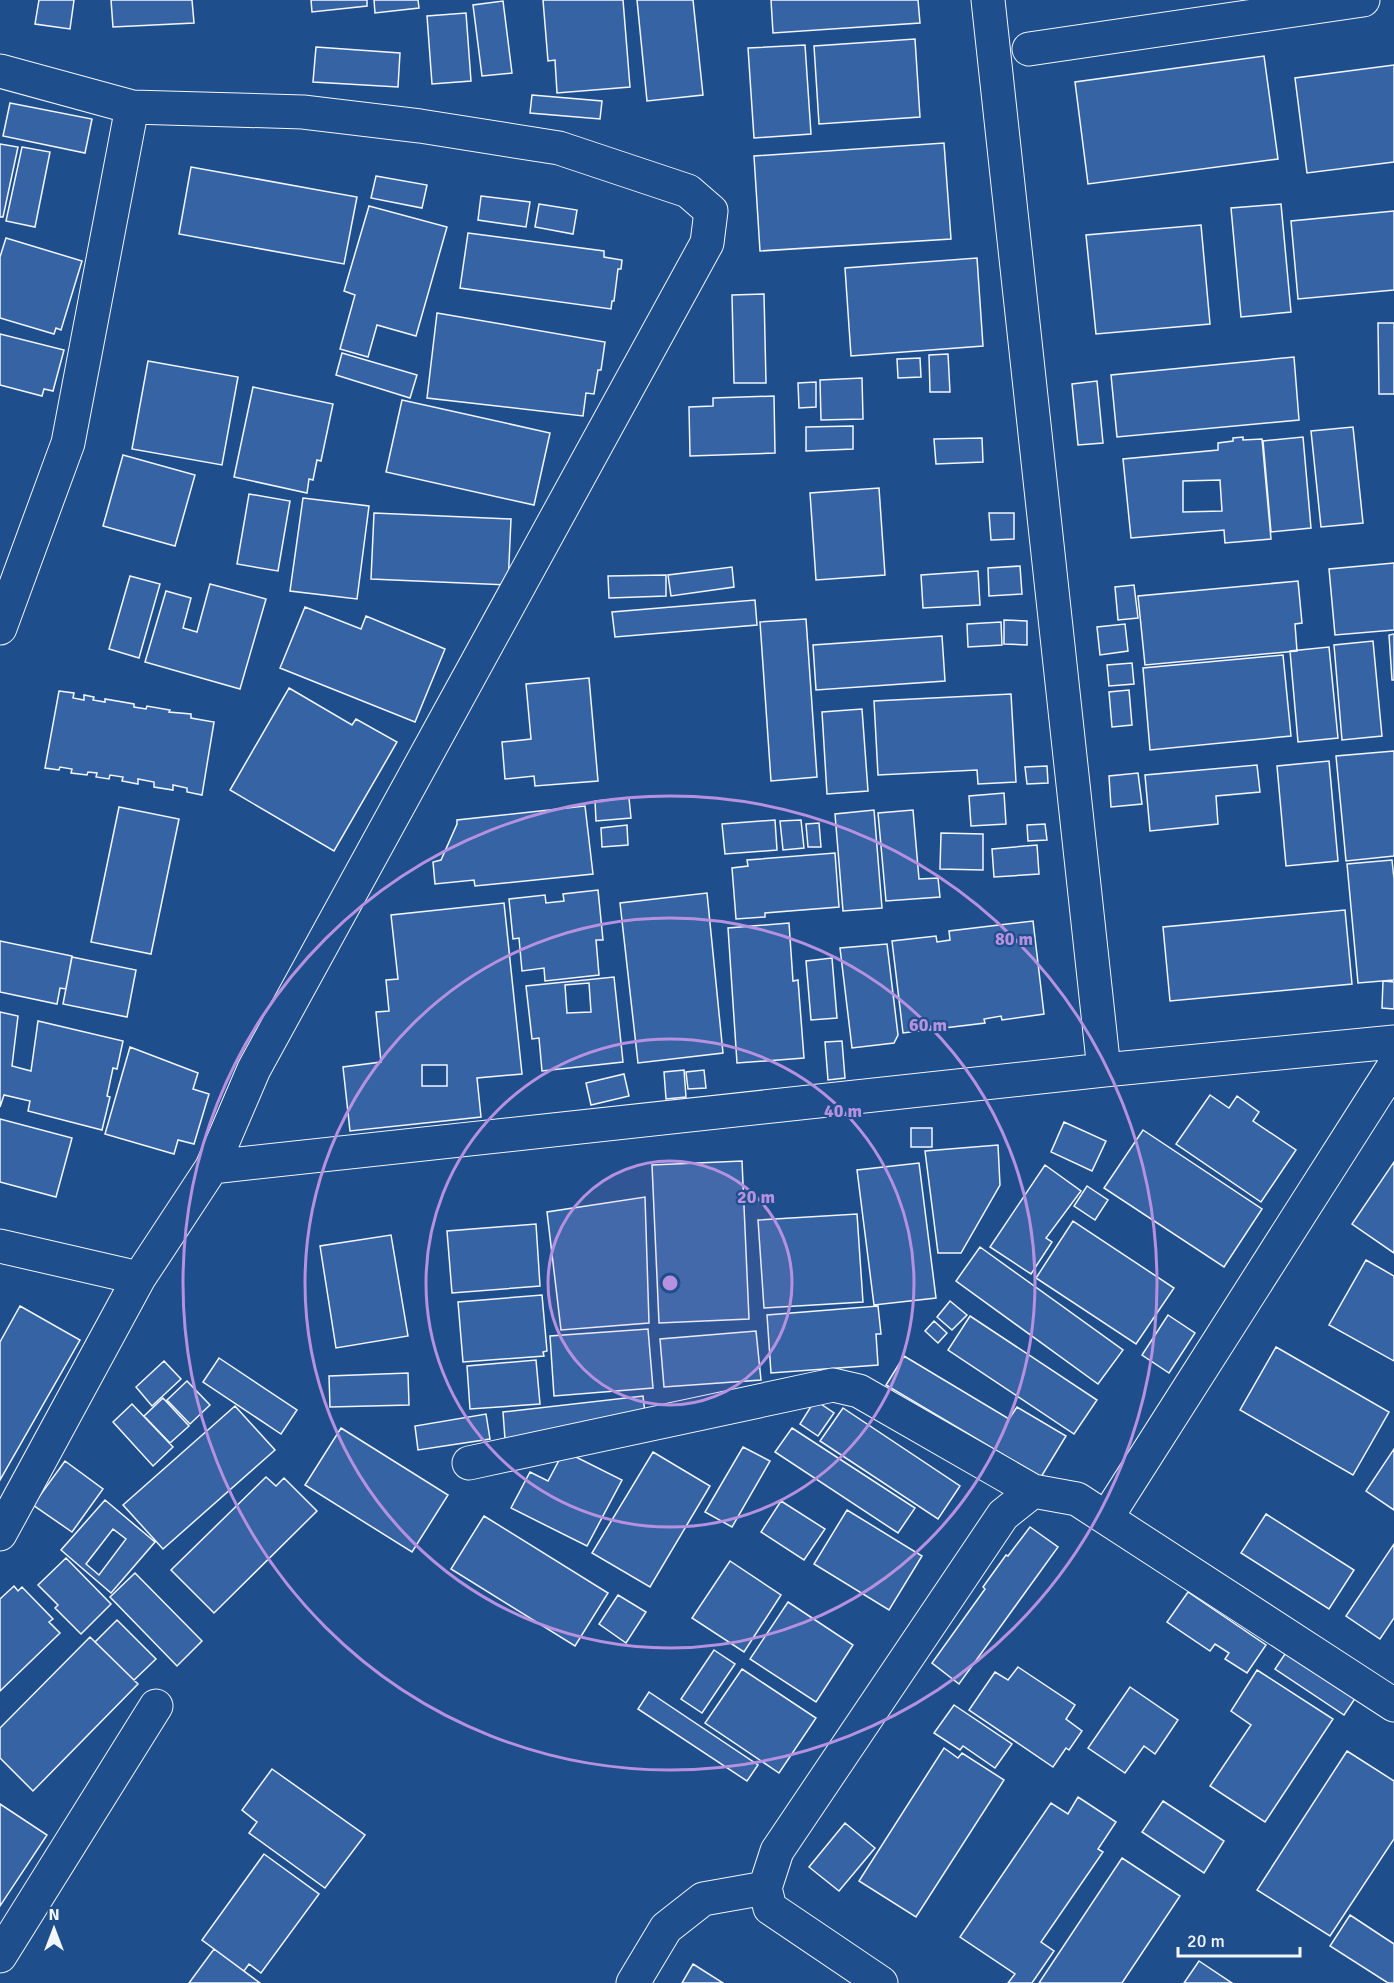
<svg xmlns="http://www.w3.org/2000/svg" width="1394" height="1983" font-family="Signika,sans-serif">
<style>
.building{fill:#3563a3;stroke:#f2f6ff;stroke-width:1.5;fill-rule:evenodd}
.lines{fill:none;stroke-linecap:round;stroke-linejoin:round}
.minor-casing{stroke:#f2f6ff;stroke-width:35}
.minor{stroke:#1f4e8c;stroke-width:33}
.ring{fill:none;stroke:#b691df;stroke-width:3}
.centre{fill:#b691df;stroke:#1f4e8c;stroke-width:3}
.ring-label{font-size:18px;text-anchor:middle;font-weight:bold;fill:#b691df;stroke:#1f4e8c;stroke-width:4.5;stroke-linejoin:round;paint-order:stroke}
</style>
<rect width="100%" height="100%" fill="#1f4e8c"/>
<path class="building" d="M 39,0 L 74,0 L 70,29 L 35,24 Z
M 111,0 L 192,0 L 194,23 L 113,27 Z
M 311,0 L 367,0 L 367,6 L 312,12 Z
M 374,0 L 418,0 L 419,8 L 375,13 Z
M 543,0 L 623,0 L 630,87 L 557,93 L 555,60 L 548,61 Z
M 637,0 L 693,0 L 703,95 L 647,101 Z
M 771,0 L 918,0 L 920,23 L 773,33 Z
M 503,1 L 512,73 L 482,76 L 473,5 Z
M 466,13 L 471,81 L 432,84 L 427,16 Z
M 915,39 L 920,117 L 819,124 L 814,46 Z
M 805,45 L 811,134 L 754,138 L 748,48 Z
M 316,47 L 400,53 L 398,87 L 313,82 Z
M 1264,56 L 1278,159 L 1088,184 L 1075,82 Z
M 1394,65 L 1394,162 L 1307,173 L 1295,78 Z
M 532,95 L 602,101 L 600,119 L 530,113 Z
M 10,103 L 92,119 L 85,153 L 3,136 Z
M 944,143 L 951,239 L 760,251 L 754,156 Z
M 0,144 L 18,147 L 3,217 L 0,217 Z
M 22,147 L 50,152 L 35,227 L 6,221 Z
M 191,167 L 357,197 L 344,264 L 179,234 Z
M 376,176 L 427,185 L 422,208 L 371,198 Z
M 481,196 L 530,202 L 526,227 L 478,220 Z
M 539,204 L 577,210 L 573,234 L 535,227 Z
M 1281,204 L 1291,312 L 1241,317 L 1231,208 Z
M 369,206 L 447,227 L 416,336 L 377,325 L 368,357 L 340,349 L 355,295 L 344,291 Z
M 1394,211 L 1394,290 L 1298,299 L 1291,221 Z
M 1201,225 L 1210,324 L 1096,334 L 1086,235 Z
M 468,233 L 604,251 L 604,257 L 622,260 L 621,269 L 618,269 L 614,301 L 612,301 L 611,309 L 460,288 Z
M 6,238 L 82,261 L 61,330 L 56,328 L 54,334 L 0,318 L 0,257 Z
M 977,258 L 983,346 L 851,356 L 845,268 Z
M 764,294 L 766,383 L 734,383 L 732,295 Z
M 437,313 L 605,342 L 601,370 L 598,370 L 594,394 L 586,393 L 583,416 L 427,398 Z
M 1378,323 L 1394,323 L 1394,394 L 1379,394 Z
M 0,334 L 64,350 L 53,391 L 44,389 L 42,396 L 0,385 Z
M 342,353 L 417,375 L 410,398 L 336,375 Z
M 948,354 L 950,392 L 930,392 L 929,355 Z
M 1294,357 L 1299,420 L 1117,437 L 1111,375 Z
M 920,358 L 921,377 L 898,378 L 897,359 Z
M 148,361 L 238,377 L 222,465 L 132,449 Z
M 862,378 L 863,419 L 821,420 L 820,380 Z
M 1097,381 L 1103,443 L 1078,445 L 1072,384 Z
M 816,382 L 816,407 L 799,408 L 798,383 Z
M 253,387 L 333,404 L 321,461 L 317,460 L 313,480 L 309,479 L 307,493 L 234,477 Z
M 774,396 L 775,453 L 690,456 L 689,407 L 713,406 L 713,398 Z
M 402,400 L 550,433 L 534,505 L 386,472 Z
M 853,426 L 853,449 L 806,451 L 806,427 Z
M 1353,427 L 1363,523 L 1321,527 L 1311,431 Z
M 1243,437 L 1243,440 L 1262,439 L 1271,539 L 1225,543 L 1224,530 L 1131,538 L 1123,459 L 1218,450 L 1218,443 L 1233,441 L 1233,438 ZM 1220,480 L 1222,511 L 1183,512 L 1183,481 Z
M 1303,437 L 1311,528 L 1271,532 L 1263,441 Z
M 982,438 L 983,462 L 936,464 L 934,439 Z
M 123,455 L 195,475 L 175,546 L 103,526 Z
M 879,488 L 885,575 L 816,580 L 810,493 Z
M 249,494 L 290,501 L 278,571 L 237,564 Z
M 303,498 L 369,506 L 357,599 L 290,591 Z
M 374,513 L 511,519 L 508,585 L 371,579 Z
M 989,513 L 1014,513 L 1014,539 L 991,540 Z
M 1394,563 L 1394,630 L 1335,635 L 1329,569 Z
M 1020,566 L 1022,594 L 989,596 L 988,568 Z
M 732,567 L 734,587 L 671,596 L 668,575 Z
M 978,571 L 980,605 L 923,608 L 921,575 Z
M 666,575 L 666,596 L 609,598 L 608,576 Z
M 130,576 L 160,584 L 139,658 L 109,649 Z
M 1298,581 L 1302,623 L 1295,624 L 1297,651 L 1145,665 L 1138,596 Z
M 210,584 L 266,599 L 240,689 L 145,662 L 166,591 L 191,598 L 183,628 L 197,632 Z
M 1134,585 L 1138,618 L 1118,620 L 1115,587 Z
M 755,600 L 757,625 L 615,637 L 612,612 Z
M 305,607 L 361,629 L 366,616 L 445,649 L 415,722 L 280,668 Z
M 806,619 L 817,777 L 771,781 L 760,622 Z
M 1004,620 L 1027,621 L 1027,645 L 1004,644 Z
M 1001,622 L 1002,645 L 968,647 L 967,624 Z
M 1125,624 L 1128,651 L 1100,655 L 1097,627 Z
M 1394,634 L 1394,680 L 1392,680 L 1389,635 Z
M 942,636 L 945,681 L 816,690 L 813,645 Z
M 1373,641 L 1382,736 L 1342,740 L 1334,645 Z
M 1329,647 L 1338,738 L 1298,742 L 1290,651 Z
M 1283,655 L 1291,736 L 1150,750 L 1143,668 Z
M 1132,663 L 1134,684 L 1109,686 L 1107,665 Z
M 589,678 L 598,781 L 535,786 L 534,776 L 505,779 L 502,742 L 531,739 L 526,684 Z
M 289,688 L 352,725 L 356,719 L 397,742 L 334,851 L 230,790 Z
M 1129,690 L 1132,725 L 1112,727 L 1109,692 Z
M 59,691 L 74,693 L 73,698 L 84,700 L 84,695 L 94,697 L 93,700 L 105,702 L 105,699 L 134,704 L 134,707 L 146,709 L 147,706 L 170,710 L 169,712 L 191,714 L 191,718 L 214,722 L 202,795 L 187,792 L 187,788 L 173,785 L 173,790 L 154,787 L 154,782 L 138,779 L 138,784 L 122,781 L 123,777 L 110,775 L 109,779 L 96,777 L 97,773 L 88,772 L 87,775 L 71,773 L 72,769 L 60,767 L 59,770 L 45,768 Z
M 1011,694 L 1016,782 L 978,784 L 977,770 L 878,775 L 874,701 Z
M 862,709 L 868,791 L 827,794 L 822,712 Z
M 1394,751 L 1394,856 L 1346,861 L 1336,756 Z
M 1329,761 L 1338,861 L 1286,866 L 1277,766 Z
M 1257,765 L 1260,792 L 1216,796 L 1218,824 L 1150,831 L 1145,775 Z
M 1047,766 L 1048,783 L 1027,784 L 1025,767 Z
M 1138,773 L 1142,804 L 1111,807 L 1109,776 Z
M 1004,793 L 1006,824 L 971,826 L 969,796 Z
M 629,798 L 631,818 L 596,821 L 595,801 Z
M 585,806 L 593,874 L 475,886 L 474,880 L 435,884 L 433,862 L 441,860 L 457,824 L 457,820 Z
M 119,807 L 179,819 L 151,954 L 91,942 Z
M 874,810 L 882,908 L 843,911 L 835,814 Z
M 913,810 L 919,879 L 938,878 L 940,897 L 886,901 L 878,813 Z
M 775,820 L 777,850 L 725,854 L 722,824 Z
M 801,820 L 804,848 L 783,850 L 780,821 Z
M 819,823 L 821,847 L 808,847 L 806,824 Z
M 1045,824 L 1047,840 L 1028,841 L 1027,825 Z
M 627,825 L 628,845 L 602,847 L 601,828 Z
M 941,833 L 983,834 L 983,870 L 940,869 Z
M 1037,845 L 1039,874 L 994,877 L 992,849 Z
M 835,853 L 839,907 L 765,913 L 765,917 L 736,919 L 732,868 L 748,866 L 747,860 Z
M 1392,860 L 1394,879 L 1394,980 L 1358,983 L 1347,864 Z
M 598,890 L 603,940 L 596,940 L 599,975 L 545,981 L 544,968 L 522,971 L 519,938 L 513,939 L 509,899 L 545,895 L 546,903 L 564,901 L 563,894 Z
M 707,893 L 723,1053 L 638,1063 L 620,903 Z
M 504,903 L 522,1074 L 477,1078 L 481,1117 L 350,1131 L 343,1067 L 381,1062 L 376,1012 L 389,1011 L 386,980 L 398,979 L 391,915 ZM 422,1065 L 447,1065 L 447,1086 L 422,1086 Z
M 1345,910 L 1352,984 L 1170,1001 L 1163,927 Z
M 1033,921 L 1044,1014 L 1002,1020 L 1001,1016 L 984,1019 L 985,1023 L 903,1033 L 892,941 L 936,936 L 937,942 L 950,940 L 949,931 Z
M 789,923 L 793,981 L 798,980 L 804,1058 L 737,1063 L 728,928 Z
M 0,941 L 72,956 L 66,989 L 60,988 L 57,1004 L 0,992 Z
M 887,944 L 898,1035 L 894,1043 L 852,1048 L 840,948 Z
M 72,957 L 136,970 L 127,1017 L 63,1004 Z
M 832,958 L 837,1018 L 811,1020 L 806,961 Z
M 614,977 L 623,1062 L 542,1071 L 539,1038 L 532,1039 L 526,986 ZM 589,983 L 591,1012 L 567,1013 L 565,985 Z
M 1383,981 L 1394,982 L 1394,1009 L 1382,1008 Z
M 0,1012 L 18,1016 L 12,1066 L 31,1071 L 38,1021 L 123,1041 L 117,1069 L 113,1068 L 107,1096 L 110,1097 L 102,1130 L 28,1111 L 30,1101 L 4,1095 L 0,1107 Z
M 842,1041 L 845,1078 L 828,1080 L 825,1042 Z
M 130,1047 L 198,1073 L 193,1089 L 209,1094 L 194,1144 L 178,1140 L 174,1154 L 105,1134 Z
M 684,1070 L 686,1097 L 666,1099 L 664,1072 Z
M 704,1070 L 706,1088 L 688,1089 L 686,1072 Z
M 624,1074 L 629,1096 L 591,1105 L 586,1083 Z
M 1210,1095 L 1229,1108 L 1237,1096 L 1259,1112 L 1253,1121 L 1296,1150 L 1261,1202 L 1176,1144 Z
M 0,1119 L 72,1138 L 56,1197 L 0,1182 Z
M 1064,1122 L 1106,1141 L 1092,1171 L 1051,1152 Z
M 911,1128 L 932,1128 L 932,1147 L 911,1147 Z
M 1143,1130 L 1262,1209 L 1224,1267 L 1104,1188 Z
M 998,1145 L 1000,1185 L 961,1253 L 938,1253 L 925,1151 Z
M 742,1161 L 749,1319 L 659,1323 L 652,1165 Z
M 1394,1162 L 1394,1253 L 1352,1224 Z
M 919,1163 L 936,1298 L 874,1305 L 857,1170 Z
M 1045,1165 L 1081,1191 L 1046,1238 L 1052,1242 L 1031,1274 L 990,1247 Z
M 1087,1186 L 1108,1200 L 1095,1220 L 1074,1206 Z
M 645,1197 L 649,1323 L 561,1330 L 547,1212 Z
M 857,1214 L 863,1302 L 764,1308 L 758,1220 Z
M 1073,1221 L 1174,1288 L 1136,1344 L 1036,1278 Z
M 536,1224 L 540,1286 L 452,1293 L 447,1231 Z
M 391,1235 L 408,1336 L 336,1348 L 320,1246 Z
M 980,1247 L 1123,1350 L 1098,1384 L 956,1281 Z
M 1366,1260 L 1394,1276 L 1394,1361 L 1329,1325 Z
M 542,1295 L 547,1351 L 543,1352 L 544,1356 L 463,1362 L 458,1302 Z
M 950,1301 L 967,1315 L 952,1330 L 937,1317 Z
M 20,1306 L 80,1340 L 0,1480 L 0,1342 Z
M 878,1306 L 881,1334 L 876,1334 L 878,1365 L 771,1373 L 767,1315 Z
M 1168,1315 L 1195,1333 L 1169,1373 L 1142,1355 Z
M 970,1316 L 1097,1400 L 1074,1434 L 948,1350 Z
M 934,1321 L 947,1333 L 938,1343 L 925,1331 Z
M 648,1329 L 653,1388 L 554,1396 L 550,1336 Z
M 756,1331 L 761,1380 L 664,1387 L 660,1339 Z
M 1276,1347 L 1389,1412 L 1353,1475 L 1240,1410 Z
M 904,1356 L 1009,1419 L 1017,1407 L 1066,1436 L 1041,1477 L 886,1385 Z
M 219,1358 L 297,1410 L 281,1434 L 203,1382 Z
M 536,1360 L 540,1404 L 470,1409 L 467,1366 Z
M 164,1361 L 181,1379 L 152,1406 L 136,1387 Z
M 408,1373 L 409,1405 L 330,1407 L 329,1376 Z
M 187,1381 L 210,1405 L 190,1424 L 167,1400 Z
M 643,1396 L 646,1422 L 505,1439 L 503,1412 Z
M 163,1398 L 189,1426 L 170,1443 L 144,1416 Z
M 815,1400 L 834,1413 L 818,1436 L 800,1424 Z
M 132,1404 L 173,1447 L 153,1466 L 113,1422 Z
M 235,1406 L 275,1450 L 163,1549 L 123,1505 Z
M 843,1408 L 960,1486 L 938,1519 L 820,1441 Z
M 486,1414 L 490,1439 L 418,1450 L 415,1426 Z
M 341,1428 L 448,1495 L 412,1552 L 305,1485 Z
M 792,1428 L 915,1508 L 898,1533 L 775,1452 Z
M 743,1447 L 770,1461 L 732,1527 L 705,1512 Z
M 1394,1449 L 1394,1510 L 1366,1491 Z
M 564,1451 L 622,1480 L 587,1546 L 511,1508 L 530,1472 L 548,1481 Z
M 653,1452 L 710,1486 L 650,1587 L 592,1553 Z
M 65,1461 L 103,1489 L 72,1532 L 33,1505 Z
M 266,1477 L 276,1486 L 284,1478 L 317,1511 L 214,1613 L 171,1570 Z
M 105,1500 L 155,1542 L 111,1593 L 61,1550 ZM 113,1529 L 126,1539 L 99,1575 L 86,1564 Z
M 781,1501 L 825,1529 L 804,1560 L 761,1532 Z
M 847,1510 L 922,1556 L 889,1610 L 814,1564 Z
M 1266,1514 L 1354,1570 L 1329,1609 L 1241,1553 Z
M 484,1516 L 608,1593 L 575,1646 L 451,1569 Z
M 1030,1527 L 1058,1547 L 959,1684 L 932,1663 L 985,1589 L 983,1587 L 1006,1555 L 1008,1556 Z
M 1394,1544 L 1394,1618 L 1380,1639 L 1346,1616 Z
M 66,1558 L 111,1604 L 81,1634 L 55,1608 L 58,1605 L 38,1585 Z
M 730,1561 L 781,1595 L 744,1652 L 692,1618 Z
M 135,1573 L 202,1641 L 177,1666 L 110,1597 Z
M 14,1586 L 18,1591 L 22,1587 L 53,1619 L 49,1622 L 60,1633 L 0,1691 L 0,1599 Z
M 1188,1592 L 1266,1645 L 1247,1673 L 1225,1659 L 1229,1653 L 1215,1644 L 1210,1651 L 1167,1622 Z
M 618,1595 L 646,1612 L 626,1643 L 599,1624 Z
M 788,1602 L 853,1645 L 816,1702 L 750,1659 Z
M 117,1620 L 156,1659 L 134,1680 L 95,1642 Z
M 90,1637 L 138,1684 L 33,1791 L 0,1758 L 0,1728 Z
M 1289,1648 L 1358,1694 L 1344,1715 L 1275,1669 Z
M 714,1650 L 735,1664 L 702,1713 L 681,1699 Z
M 1018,1667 L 1075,1705 L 1066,1719 L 1082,1731 L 1069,1750 L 1066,1748 L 1053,1767 L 969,1710 L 995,1672 L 1008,1680 Z
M 742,1669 L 816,1718 L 779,1773 L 705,1723 Z
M 1257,1670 L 1333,1719 L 1265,1822 L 1210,1786 L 1251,1725 L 1231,1711 Z
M 1130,1687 L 1178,1720 L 1155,1754 L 1144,1746 L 1125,1773 L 1088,1748 Z
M 649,1692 L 758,1765 L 747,1781 L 638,1709 Z
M 954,1705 L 1012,1744 L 995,1768 L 963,1746 L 960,1750 L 934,1733 Z
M 944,1748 L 958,1758 L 962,1753 L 1004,1780 L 916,1917 L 859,1881 Z
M 1347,1751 L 1394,1781 L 1394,1839 L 1330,1936 L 1257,1890 Z
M 272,1769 L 365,1835 L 325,1888 L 249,1833 L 257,1822 L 242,1810 Z
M 1078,1797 L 1116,1822 L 1098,1849 L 1103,1852 L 1041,1942 L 1054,1951 L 1032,1983 L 1008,1983 L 1015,1974 L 960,1937 L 1051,1803 L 1068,1814 Z
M 1163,1801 L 1224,1841 L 1204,1873 L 1142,1832 Z
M 0,1804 L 47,1835 L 0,1906 Z
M 845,1823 L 875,1848 L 839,1891 L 809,1867 Z
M 264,1854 L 319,1894 L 261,1973 L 249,1964 L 244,1971 L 202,1940 Z
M 1122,1858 L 1180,1896 L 1122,1983 L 1039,1983 Z
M 1350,1915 L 1394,1944 L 1394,1983 L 1388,1983 L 1330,1946 Z
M 214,1949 L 260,1983 L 189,1983 Z
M 1199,1961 L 1232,1983 L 1184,1983 Z
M 693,1964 L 723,1983 L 682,1983 Z"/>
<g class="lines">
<defs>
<path id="minor" d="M 988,0 L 1104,1070
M 1029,49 L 1363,0
M 0,71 L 132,107 L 303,112 L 420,126 L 559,148 L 688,191 L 711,211 L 707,243 L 254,1069 L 212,1167 L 139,1278 L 0,1534
M 0,628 L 68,443 L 132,107
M 212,1167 L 1104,1070 L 1394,1042
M 0,1246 L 139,1278
M 469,1463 L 833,1385 L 859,1391 L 1033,1491
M 1107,1517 L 1394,1066
M 0,1956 L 156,1706
M 633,1983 L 666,1928 L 703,1899 L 765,1888
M 881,1983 L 770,1908 L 765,1888 L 777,1851 L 1003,1515 L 1033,1491 L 1077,1499 L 1394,1705"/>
</defs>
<use href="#minor" class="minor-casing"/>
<use href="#minor" class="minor"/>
</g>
<circle cx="670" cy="1283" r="122" fill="#b691df" fill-opacity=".12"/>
<g class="ring">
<circle cx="670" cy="1283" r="122"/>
<circle cx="670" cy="1283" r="244"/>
<circle cx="670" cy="1283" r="365"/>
<circle cx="670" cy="1283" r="487"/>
</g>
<circle cx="670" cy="1283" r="9" class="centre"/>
<g class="ring-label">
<text x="1014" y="945">80 m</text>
<text x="928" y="1031">60 m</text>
<text x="843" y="1117">40 m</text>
<text x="756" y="1203">20 m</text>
</g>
<g transform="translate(54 1929)" stroke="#1f4e8c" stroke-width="4.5" paint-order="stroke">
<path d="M0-4.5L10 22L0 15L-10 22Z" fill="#f2f6ff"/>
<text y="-9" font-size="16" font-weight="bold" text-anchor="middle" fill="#f2f6ff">N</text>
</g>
<path d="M1178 1947v9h122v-9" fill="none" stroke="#f2f6ff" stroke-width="3"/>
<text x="1187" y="1947" font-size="18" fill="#f2f6ff" stroke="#1f4e8c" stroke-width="4.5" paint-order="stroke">20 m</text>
</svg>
